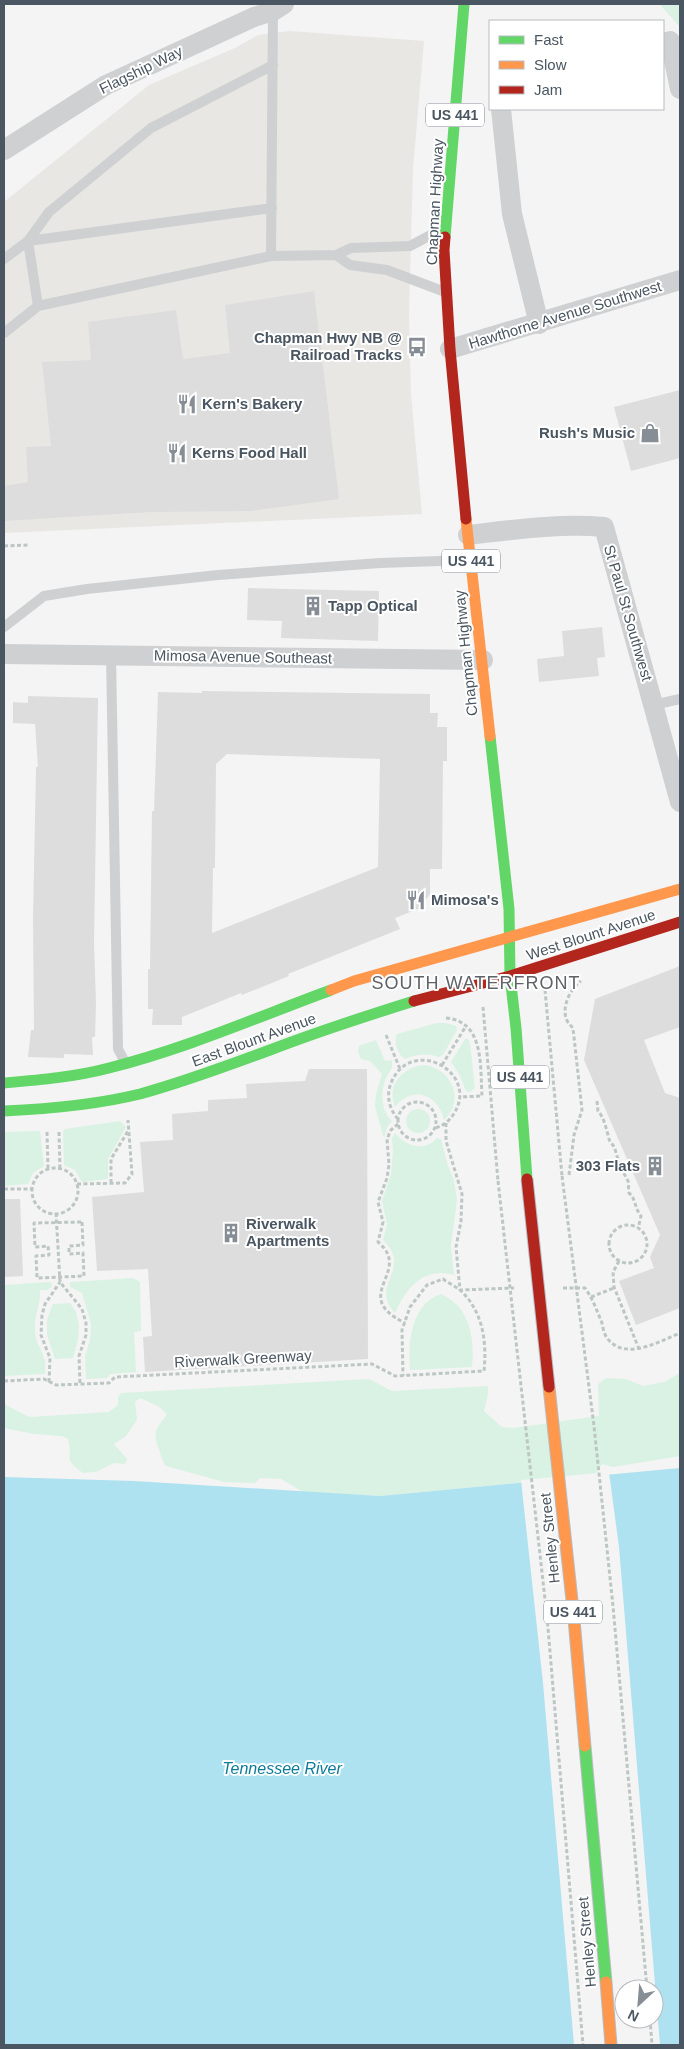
<svg xmlns="http://www.w3.org/2000/svg" width="684" height="2049" font-family="Helvetica,sans-serif">
<style>
.commercial{fill:#e8e7e3}
.green{fill:#d9f2e3}
.water{fill:#aee2f0;fill-rule:evenodd}
.pier{fill:#f4f4f4;fill-rule:evenodd}
.building{fill:#ddddde;fill-rule:evenodd}
.lines{fill:none;stroke-linecap:round;stroke-linejoin:round}
.path{stroke:#bcc7c4;stroke-width:3;stroke-dasharray:4 2.5;stroke-linecap:butt}
.lane{stroke:#ced0d2;stroke-width:10}
.street{stroke:#ced0d2;stroke-width:20}
.fast{stroke:#63d668;stroke-width:11}
.slow{stroke:#ff974d;stroke-width:11}
.jam{stroke:#b3261e;stroke-width:11}
.fast-bridge-casing{stroke:#b9bec3;stroke-width:13;stroke-linecap:butt}
.slow-bridge-casing{stroke:#b9bec3;stroke-width:13;stroke-linecap:butt}
.jam-bridge-casing{stroke:#b9bec3;stroke-width:13;stroke-linecap:butt}
.path-bridge{stroke:#bcc7c4;stroke-width:3;stroke-dasharray:4 2.5;stroke-linecap:butt}
.fast-bridge{stroke:#63d668;stroke-width:11}
.slow-bridge{stroke:#ff974d;stroke-width:11}
.jam-bridge{stroke:#b3261e;stroke-width:11}
.labels{text-anchor:middle;stroke-width:4;stroke-linejoin:round;paint-order:stroke}
.shield{fill:#fff;stroke:#808990;stroke-width:1}
.shield-label{font-size:14px;font-weight:bold;fill:#4a5661}
.street-label{font-size:15px;fill:#4a5661;stroke:#fff}
.poi-label{font-size:15px;font-weight:bold;fill:#4a5661;stroke:#fff;text-anchor:start}
.water-label{font-size:16px;font-style:italic;fill:#0c7c9b;stroke:#fff}
.quarter-label{font-size:18px;letter-spacing:1px;fill:#5f6368;stroke:#fff}
</style>
<rect width="100%" height="100%" fill="#f4f4f4"/>
<path class="commercial" d="M 290,31 L 424,41 L 413,169 L 409,314 L 411,394 L 422,514 L 4,533 L 4,202 L 149,85 L 237,47 L 258,35 Z"/>
<path class="green" d="M 661,4 L 680,4 L 680,27 L 662,7 Z
M 437,1023 L 446,1023 L 456,1026 L 457,1030 L 443,1055 L 439,1057 C 428,1053 416,1054 405,1059 C 398,1055 393,1041 397,1034 Z
M 465,1039 L 468,1039 L 470,1043 L 475,1088 L 470,1092 L 466,1091 L 459,1074 L 451,1062 Z
M 376,1040 L 385,1061 L 392,1060 C 393,1071 390,1069 386,1078 C 380,1091 381,1111 392,1121 L 387,1127 L 384,1138 L 375,1107 L 376,1094 L 382,1074 L 370,1061 L 361,1059 L 358,1051 L 359,1046 Z
M 424,1065 C 451,1068 466,1100 444,1120 C 438,1094 413,1085 395,1107 C 386,1085 403,1067 424,1065 Z
M406 1121a12 12 0 1 1 24 0a12 12 0 1 1-24 0Z
M 120,1121 L 126,1127 L 108,1159 L 108,1179 L 82,1182 L 75,1170 L 64,1165 L 63,1131 L 65,1129 Z
M 40,1131 L 44,1166 L 33,1173 L 28,1184 L 4,1186 L 4,1132 Z
M 395,1133 C 407,1147 424,1152 437,1138 L 441,1139 L 448,1166 L 454,1180 L 457,1200 L 451,1246 L 454,1275 C 424,1266 406,1288 395,1313 C 368,1284 414,1270 383,1240 L 387,1224 L 382,1201 L 391,1174 L 393,1151 L 392,1138 Z
M 133,1278 L 140,1282 L 141,1331 L 134,1332 L 136,1372 L 110,1374 L 107,1378 L 86,1379 L 85,1356 L 90,1340 L 91,1324 L 82,1293 L 70,1287 L 70,1282 Z
M 51,1282 L 52,1286 L 48,1290 L 40,1290 C 41,1304 34,1315 35,1329 C 35,1344 41,1346 44,1358 C 46,1363 45,1369 45,1374 L 4,1376 L 4,1285 Z
M 441,1294 C 470,1307 475,1338 472,1367 L 410,1370 C 408,1342 411,1304 441,1294 Z
M 70,1303 L 76,1312 L 79,1326 L 78,1340 L 73,1358 L 55,1359 L 47,1335 L 47,1320 L 53,1304 Z
M 680,1373 L 680,1456 L 613,1467 L 602,1464 L 594,1476 L 380,1496 L 303,1492 L 281,1479 L 260,1478 L 255,1483 L 224,1482 L 166,1466 C 161,1460 161,1454 158,1447 C 152,1429 158,1428 167,1414 L 158,1406 L 140,1398 L 135,1402 L 137,1420 L 126,1436 L 114,1444 L 127,1459 L 125,1464 L 114,1463 L 96,1472 L 83,1473 C 61,1457 74,1460 68,1439 L 62,1436 L 34,1434 L 4,1428 L 4,1404 L 29,1417 L 109,1412 L 118,1405 L 118,1397 L 121,1393 L 369,1379 L 392,1391 L 488,1386 L 488,1394 L 484,1411 L 502,1427 L 513,1428 L 599,1416 L 598,1384 L 606,1378 L 626,1379 L 643,1386 L 664,1382 Z"/>
<path class="water" d="M 680,1468 L 680,2045 L 4,2045 L 4,1477 L 134,1481 L 380,1496 ZM 624,1989 L 654,1989 L 654,2019 L 624,2019 Z"/>
<path class="pier" d="M 609,1472 L 619,1547 L 660,2045 L 574,2045 L 543,1683 L 521,1480 ZM 624,1989 L 654,1989 L 654,2019 L 624,2019 Z"/>
<path class="building" d="M 314,291 L 339,499 L 251,511 L 150,512 L 4,521 L 4,486 L 28,482 L 26,447 L 51,446 L 42,362 L 91,360 L 88,322 L 176,310 L 183,359 L 230,353 L 225,305 Z
M 680,390 L 680,458 L 631,471 L 614,407 Z
M 248,588 L 379,591 L 378,641 L 281,638 L 282,621 L 247,620 Z
M 602,627 L 605,657 L 597,658 L 599,676 L 539,682 L 537,659 L 564,656 L 562,631 Z
M 202,691 L 430,694 L 430,713 L 438,713 L 437,727 L 447,727 L 447,761 L 443,761 L 442,869 L 430,869 L 430,894 L 420,908 L 395,918 L 400,929 L 288,974 L 289,976 L 242,995 L 241,993 L 182,1017 L 182,1025 L 152,1025 L 153,1009 L 148,1009 L 148,969 L 150,969 L 152,811 L 154,811 L 158,692 L 202,693 ZM 227,754 L 380,759 L 378,867 L 212,933 L 213,868 L 215,868 L 216,764 Z
M 28,696 L 98,698 L 94,943 L 96,1005 L 95,1037 L 92,1037 L 93,1055 L 64,1054 L 64,1058 L 28,1057 L 31,1030 L 34,1030 L 33,918 L 36,767 L 38,767 L 35,724 L 13,723 L 13,702 L 28,703 Z
M 680,966 L 680,1027 L 644,1040 L 665,1093 L 680,1098 L 680,1308 L 636,1325 L 619,1281 L 654,1268 L 650,1257 L 660,1235 L 584,1060 L 595,999 Z
M 309,1069 L 367,1069 L 368,1359 L 145,1372 L 143,1337 L 152,1336 L 148,1269 L 97,1271 L 92,1197 L 144,1192 L 140,1142 L 173,1140 L 172,1114 L 208,1111 L 208,1100 L 247,1098 L 246,1084 L 305,1081 Z
M 4,1199 L 20,1199 L 23,1276 L 4,1277 Z"/>
<g class="lines">
<path class="path" d="M 4,546 L 30,545
M 545,990 L 562,1176
M 483,1007 L 498,1181
M 446,1018 C 485,1021 480,1068 482,1096 L 460,1097
M 386,1035 L 400,1069
M 442,1065 L 466,1026
M 597,1101 L 598,1111 C 604,1117 607,1131 609,1139 C 610,1143 614,1145 615,1149 C 618,1161 622,1170 628,1181 C 629,1184 628,1189 629,1193 C 636,1199 634,1207 641,1216 L 638,1229
M398 1121a19 19 0 1 1 38 0a19 19 0 1 1-38 0Z
M 398,1119 C 389,1109 386,1095 391,1083 C 411,1034 482,1073 453,1115 C 449,1121 443,1126 435,1128
M 446,1123 L 446,1141 L 462,1194 L 461,1221 L 456,1247 L 460,1290 L 514,1288
M 398,1124 L 391,1130 L 387,1139 L 389,1165 L 387,1178 L 378,1202 L 383,1222 L 378,1242 C 414,1272 348,1295 405,1323
M 47,1132 L 48,1169
M 59,1132 L 60,1169
M32 1191a23 23 0 1 1 46 0a23 23 0 1 1-46 0Z
M 569,1175 L 574,1135 L 582,1110 L 573,1028 C 570,1025 567,1022 566,1018 C 562,1005 571,988 581,981
M 111,1183 L 111,1159 L 128,1131
M 77,1184 L 125,1183 L 132,1174 L 128,1120
M 4,1189 L 33,1189
M 56,1213 L 60,1282 L 82,1309 L 86,1323 L 86,1335 L 79,1356 L 80,1384
M 82,1222 L 83,1245 L 69,1246 L 69,1254 L 83,1253 L 84,1276 L 37,1278 L 36,1256 L 49,1255 L 48,1246 L 35,1247 L 34,1223 Z
M609 1244a19 19 0 1 1 38 0a19 19 0 1 1-38 0Z
M 619,1261 L 613,1272 L 614,1287 L 639,1349
M 563,1288 L 585,1288 C 593,1299 597,1311 602,1323 C 603,1328 604,1334 607,1338 C 625,1362 660,1341 680,1333
M 591,1297 L 614,1288
M 4,1381 L 44,1379 L 56,1385 L 109,1383 L 115,1377 L 372,1364 L 395,1376 L 484,1371 C 487,1342 483,1311 460,1290 C 455,1286 448,1283 443,1279 L 427,1285 L 410,1307 L 402,1330 L 403,1376
M 49,1382 L 50,1358 L 41,1335 L 42,1315 L 45,1304 L 60,1282
M 650,2019 L 652,2045"/>
<path class="lane" d="M 273,11 L 271,256 L 336,255 L 351,248 L 410,246 L 444,228
M 336,255 L 350,265 L 387,270 L 445,292
M 271,256 L 38,306 L 28,241 L 49,212 L 151,128 L 273,65
M 4,259 L 28,241 L 272,208
M 4,333 L 38,306
M 4,627 L 44,596 L 87,589 L 218,575 L 380,563 L 470,560
M 111,655 L 118,1049 L 125,1062
M 653,705 L 680,699"/>
<path class="street" d="M 663,43 L 670,41 L 680,89
M 501,109 L 512,214 L 539,324
M 4,150 L 106,85 L 254,17 L 273,11 L 284,4
M 450,349 L 680,280
M 468,535 C 512,530 559,523 604,527 L 680,802
M 4,654 L 483,660"/>
<path class="fast" d="M 445,237 L 464,4
M 490,736 L 509,909 L 510,976 L 516,1028 L 527,1179
M 4,1083 C 39,1080 75,1077 109,1068 C 185,1049 258,1017 331,990
M 4,1111 C 50,1109 95,1105 140,1094 C 184,1082 227,1066 270,1050 C 317,1032 366,1016 414,1001"/>
<path class="slow" d="M 466,519 L 490,736
M 331,990 L 354,981 L 680,889"/>
<path class="jam" d="M 445,237 L 444,250 L 450,349 L 466,519
M 414,1001 L 510,976 L 680,922"/>
<defs>
<path id="fast-bridge" d="M 585,1746 L 606,1982"/>
<path id="slow-bridge" d="M 549,1387 L 574,1619 L 585,1746
M 606,1982 L 611,2045"/>
<path id="jam-bridge" d="M 527,1179 L 549,1387"/>
</defs>
<use href="#fast-bridge" class="fast-bridge-casing"/>
<use href="#slow-bridge" class="slow-bridge-casing"/>
<use href="#jam-bridge" class="jam-bridge-casing"/>
<path class="path-bridge" d="M 562,1176 L 594,1426 L 613,1606 L 647,1989
M 498,1181 L 546,1608
M 547,1616 L 583,2045"/>
<use href="#fast-bridge" class="fast-bridge"/>
<use href="#slow-bridge" class="slow-bridge"/>
<use href="#jam-bridge" class="jam-bridge"/>
</g>
<defs>
<symbol id="bus-bare" viewBox="-9 -9 18 18"><path d="M-5-6H5V4H4V6H2V4H-2V6H-4V4H-5ZM-3.5-4V0h7V-4ZM-3.5 1.2v1.5H-2V1.2ZM2 1.2v1.5H3.5V1.2Z" fill="#868d94" stroke="#fff" stroke-width="2.5" paint-order="stroke"/></symbol>
<symbol id="restaurant-bare" viewBox="-9 -9 18 18"><path d="M-5-6h1v4h1v-4h1v4h1v-4h1v5L-1.5 .5V6h-2V.5L-5-1ZM5-6V6H3V1.5H1.5Q1.5-4 5-6Z" fill="#868d94" stroke="#fff" stroke-width="2.5" paint-order="stroke"/></symbol>
<symbol id="shop-bare" viewBox="-9 -9 18 18"><path d="M-5-2.5h2.3a2.7 3.5 0 0 1 5.4 0H5L5.5 6h-11ZM-1.5-2.5h3a1.5 2.3 0 0 0-3 0Z" fill="#868d94" stroke="#fff" stroke-width="2.5" paint-order="stroke"/></symbol>
<symbol id="building-bare" viewBox="-9 -9 18 18"><path d="M-4-6H4V6H1V3H-1V6H-4ZM-2.5-4.3h1.7v1.8h-1.7ZM.8-4.3h1.7v1.8H.8ZM-2.5-1h1.7V.8h-1.7ZM.8-1h1.7V.8H.8Z" fill="#868d94" stroke="#fff" stroke-width="2.5" paint-order="stroke"/></symbol>
</defs>
<g fill-rule="evenodd">
<use href="#bus-bare" x="403" y="333" width="28" height="28"/>
<use href="#restaurant-bare" x="173" y="390" width="28" height="28"/>
<use href="#shop-bare" x="636" y="419" width="28" height="28"/>
<use href="#restaurant-bare" x="163" y="439" width="28" height="28"/>
<use href="#building-bare" x="299" y="592" width="28" height="28"/>
<use href="#restaurant-bare" x="402" y="886" width="28" height="28"/>
<use href="#building-bare" x="641" y="1152" width="28" height="28"/>
<use href="#building-bare" x="217" y="1219" width="28" height="28"/>
</g>
<g class="labels">
<g class="shield">
<rect x="426" y="103.5" width="58" height="23" rx="4"/>
<rect x="442" y="549.5" width="58" height="23" rx="4"/>
<rect x="491" y="1065.5" width="58" height="23" rx="4"/>
<rect x="544" y="1600.5" width="58" height="23" rx="4"/>
</g>
<g class="shield-label">
<text x="455" y="120">US 441</text>
<text x="471" y="566">US 441</text>
<text x="520" y="1082">US 441</text>
<text x="573" y="1617">US 441</text>
</g>
<g class="street-label">
<text transform="translate(141 70) rotate(-26)" y="5">Flagship Way</text>
<text transform="translate(435 202) rotate(-87)" y="5">Chapman Highway</text>
<text transform="translate(565 315) rotate(-17)" y="5">Hawthorne Avenue Southwest</text>
<text transform="translate(628 613) rotate(74)" y="5">St Paul St Southwest</text>
<text transform="translate(466 653) rotate(-96)" y="5">Chapman Highway</text>
<text transform="translate(243 657) rotate(1)" y="5">Mimosa Avenue Southeast</text>
<text transform="translate(591 935) rotate(-18)" y="5">West Blount Avenue</text>
<text transform="translate(254 1040) rotate(-20)" y="5">East Blount Avenue</text>
<text transform="translate(243 1359) rotate(-3)" y="5">Riverwalk Greenway</text>
<text transform="translate(550 1538) rotate(-96)" y="5">Henley Street</text>
<text transform="translate(587 1942) rotate(-95)" y="5">Henley Street</text>
</g>
<g class="poi-label">
<text x="402" y="343" text-anchor="end">Chapman Hwy NB @<tspan x="402" dy="17">Railroad Tracks</tspan></text>
<text x="202" y="409">Kern's Bakery</text>
<text x="635" y="438" text-anchor="end">Rush's Music</text>
<text x="192" y="458">Kerns Food Hall</text>
<text x="328" y="611">Tapp Optical</text>
<text x="431" y="905">Mimosa's</text>
<text x="640" y="1171" text-anchor="end">303 Flats</text>
<text x="246" y="1229">Riverwalk<tspan x="246" dy="17">Apartments</tspan></text>
</g>
<g class="water-label">
<text x="282" y="1774">Tennessee River</text>
</g>
<g class="quarter-label">
<text x="476" y="989">SOUTH WATERFRONT</text>
</g>
</g>
<rect width="684" height="2049" fill="none" stroke="#4a5661" stroke-width="10"/>
<rect x="489" y="20" width="175" height="90" fill="#ffffff" stroke="#b7bbc0"/>
<rect x="499" y="36" width="25" height="8" fill="#63d668" stroke="#b7bbc0"/>
<text x="534" y="45" font-size="15" fill="#4a5661">Fast</text>
<rect x="499" y="61" width="25" height="8" fill="#ff974d" stroke="#b7bbc0"/>
<text x="534" y="70" font-size="15" fill="#4a5661">Slow</text>
<rect x="499" y="86" width="25" height="8" fill="#b3261e" stroke="#b7bbc0"/>
<text x="534" y="95" font-size="15" fill="#4a5661">Jam</text>
<g transform="translate(639 2004) rotate(206)"><circle r="24" fill="#ffffff" stroke="#b7bbc0"/>
<path d="M0-4L9 19L0 12L-9 19Z" fill="#868d94"/>
<text y="-8" font-size="14" font-weight="bold" text-anchor="middle" fill="#4a5661">N</text>
</g>
</svg>
